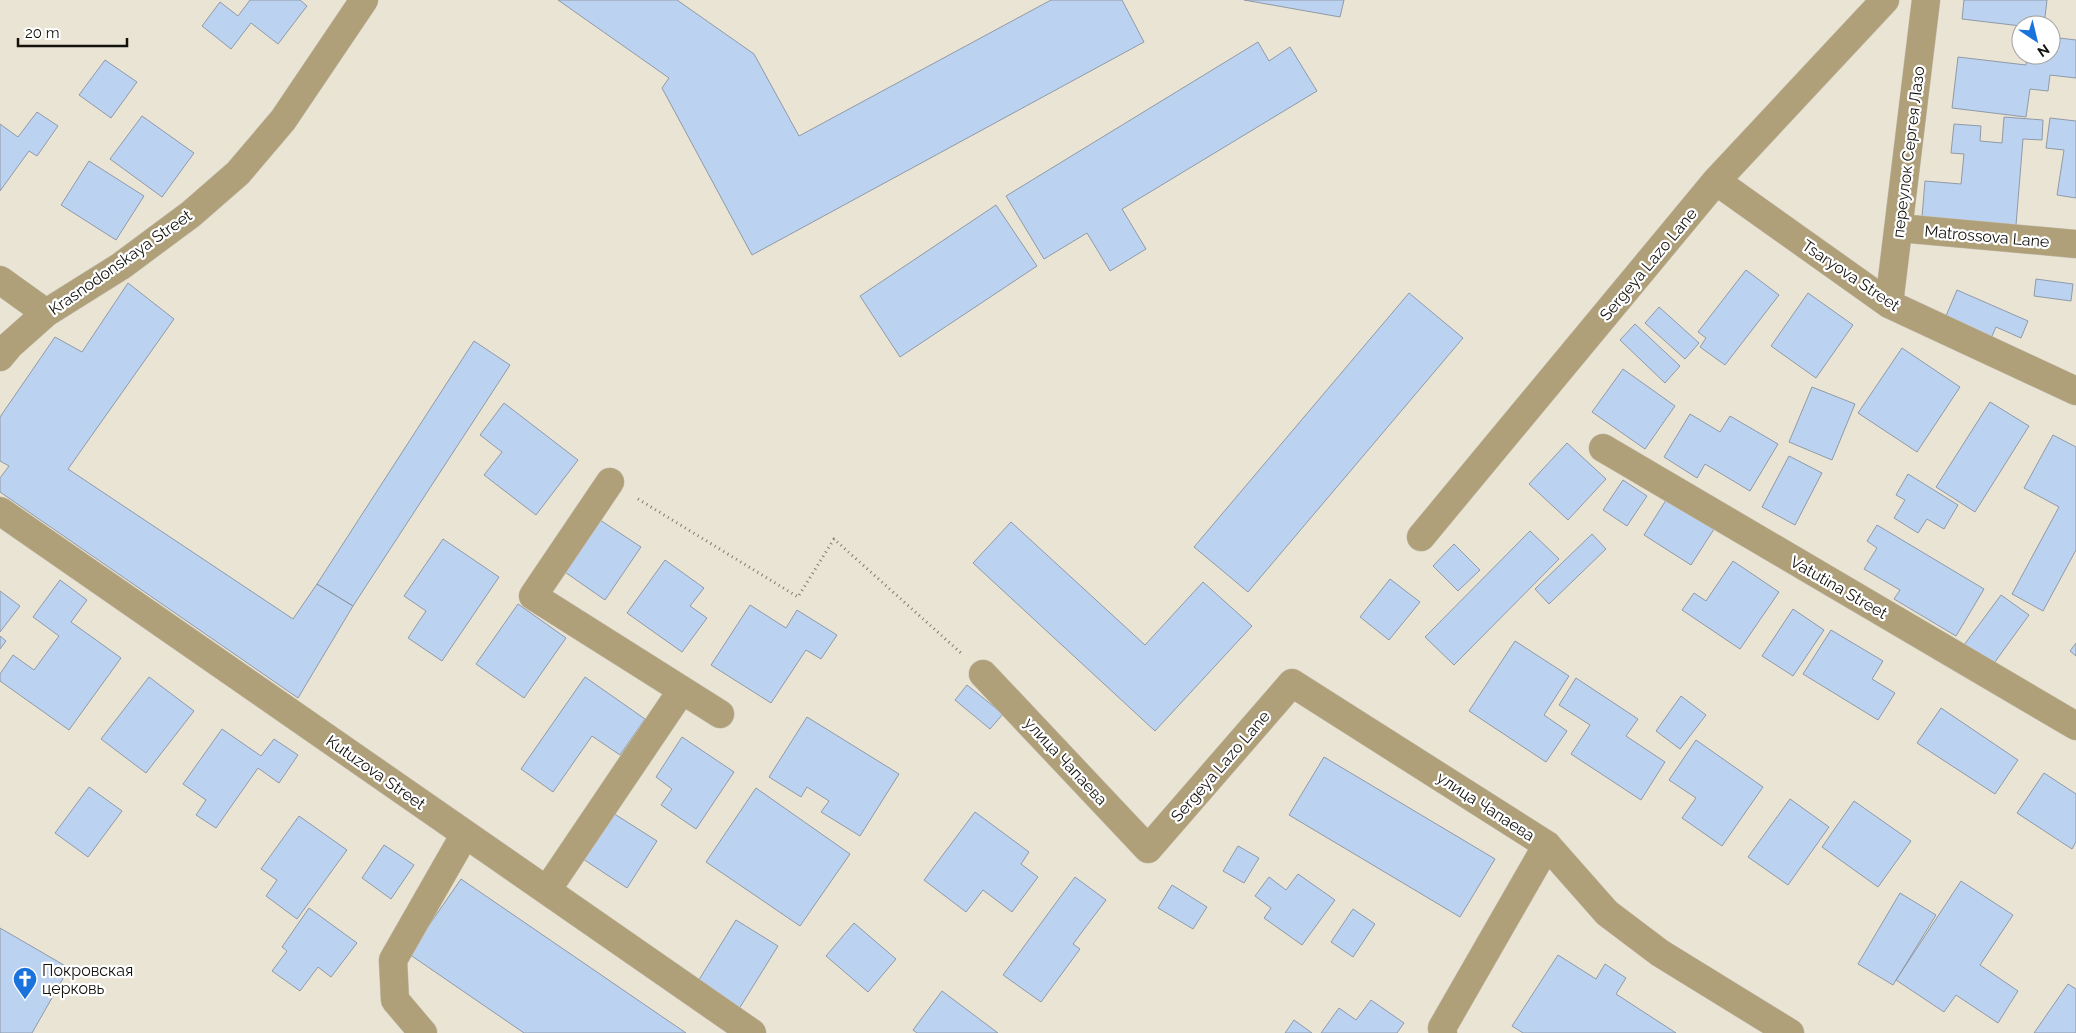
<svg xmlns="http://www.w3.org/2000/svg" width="2076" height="1033" font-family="Raleway,sans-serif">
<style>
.building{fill:#bcd2f1;stroke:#909aa7}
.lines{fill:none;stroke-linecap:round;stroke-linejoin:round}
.minor-casing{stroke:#c8c2b4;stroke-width:29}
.path{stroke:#7e7a6f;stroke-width:3;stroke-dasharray:1 4;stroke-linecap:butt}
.minor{stroke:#afa07a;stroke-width:28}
.labels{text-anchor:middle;stroke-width:4.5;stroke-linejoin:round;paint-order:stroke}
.street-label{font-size:16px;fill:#14120d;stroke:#fff}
.poi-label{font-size:16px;fill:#14120d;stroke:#fff;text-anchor:start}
</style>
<rect width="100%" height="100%" fill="#eae4d4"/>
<path class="building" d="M 250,0 L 300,0 L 307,6 L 278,44 L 251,23 L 231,49 L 202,26 L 220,2 L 238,16 Z
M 558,0 L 677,0 L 754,54 L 799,136 L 1051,0 L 1122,0 L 1144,42 L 752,255 L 662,88 L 669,78 Z
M 1244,0 L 1344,0 L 1340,17 Z
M 1964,0 L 2047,0 L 2044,25 L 2021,26 L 1962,19 Z
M 2051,37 L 2076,40 L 2076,78 L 2050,75 L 2048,91 L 2030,89 L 2026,117 L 1952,108 L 1958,57 L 2026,65 L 2027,55 L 2051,55 Z
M 1258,42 L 1269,61 L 1290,47 L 1317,91 L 1122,209 L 1146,249 L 1110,271 L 1087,233 L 1044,259 L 1006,196 Z
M 105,60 L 137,82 L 111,118 L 79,95 Z
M 37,112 L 58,126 L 37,156 L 29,151 L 0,191 L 0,124 L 18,137 Z
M 142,116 L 194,153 L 162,197 L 110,159 Z
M 2004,117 L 2043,120 L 2042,140 L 2023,139 L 2016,225 L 1922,217 L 1925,181 L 1961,184 L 1964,154 L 1951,153 L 1954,124 L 1981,126 L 1980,141 L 2002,143 Z
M 2050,118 L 2076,121 L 2076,198 L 2057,195 L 2064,150 L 2046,148 Z
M 89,161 L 144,196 L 116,240 L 61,205 Z
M 996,205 L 1037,266 L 900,357 L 860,296 Z
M 1746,270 L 1779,295 L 1725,365 L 1700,347 L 1706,338 L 1698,332 Z
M 2036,279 L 2073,284 L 2071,301 L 2034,296 Z
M 128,283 L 174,319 L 68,469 L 293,619 L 317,584 L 353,606 L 298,698 L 0,492 L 0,478 L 9,466 L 0,461 L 0,417 L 55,337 L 82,352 Z
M 1957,290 L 2028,321 L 2021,338 L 1996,327 L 1989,343 L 1943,323 Z
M 1409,293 L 1463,338 L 1248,592 L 1194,547 Z
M 1808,293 L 1853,325 L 1816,378 L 1771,346 Z
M 1659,307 L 1699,343 L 1685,359 L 1645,323 Z
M 1635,324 L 1680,366 L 1665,383 L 1620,340 Z
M 474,341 L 510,365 L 353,606 L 317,584 Z
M 1902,348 L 1960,387 L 1917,452 L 1858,413 Z
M 1623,369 L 1675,406 L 1645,449 L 1592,412 Z
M 1812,387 L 1855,404 L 1832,460 L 1789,442 Z
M 1990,402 L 2029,426 L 1975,512 L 1936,487 Z
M 504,403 L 578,460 L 536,515 L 484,475 L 502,452 L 480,435 Z
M 1690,414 L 1720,432 L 1730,416 L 1778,444 L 1750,491 L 1705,464 L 1697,478 L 1664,457 Z
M 2053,435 L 2076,447 L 2076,550 L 2043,611 L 2012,594 L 2059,507 L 2024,488 Z
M 1567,443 L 1606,479 L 1568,520 L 1529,484 Z
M 1789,456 L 1822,473 L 1795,525 L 1762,507 Z
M 1908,474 L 1958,505 L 1944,529 L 1927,519 L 1918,533 L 1894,518 L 1905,500 L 1896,495 Z
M 1623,480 L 1647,496 L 1627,526 L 1603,510 Z
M 1668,497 L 1716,526 L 1691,565 L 1644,535 Z
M 597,518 L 641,547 L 605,600 L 562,570 Z
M 1011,522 L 1145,645 L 1203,582 L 1252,626 L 1155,731 L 973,563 Z
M 1877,525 L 1984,589 L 1956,636 L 1894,599 L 1900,590 L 1864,569 L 1877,548 L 1867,541 Z
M 1530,531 L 1559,559 L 1454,665 L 1425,637 Z
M 1592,534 L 1606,549 L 1549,604 L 1535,589 Z
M 443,539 L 499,577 L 442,661 L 408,638 L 426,611 L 404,596 Z
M 1454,544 L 1480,570 L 1458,591 L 1433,566 Z
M 665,560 L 704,588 L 690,606 L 707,618 L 682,652 L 627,613 Z
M 1733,561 L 1779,592 L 1740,649 L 1682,610 L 1694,593 L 1706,601 Z
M 1390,579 L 1420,602 L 1389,640 L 1360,617 Z
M 60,580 L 87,600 L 71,622 L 121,658 L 69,730 L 0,681 L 0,674 L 13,655 L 34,670 L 59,636 L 33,617 Z
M 0,591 L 20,606 L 0,632 Z
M 2001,595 L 2029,615 L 1992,666 L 1964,645 Z
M 518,604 L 566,638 L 524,698 L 476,664 Z
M 750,605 L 786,628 L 797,610 L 837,635 L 821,659 L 806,650 L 771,703 L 711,665 Z
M 1793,609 L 1824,630 L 1793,676 L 1762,656 Z
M 1831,630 L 1883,661 L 1872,679 L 1895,693 L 1878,720 L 1803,674 Z
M 0,636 L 6,641 L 0,649 Z
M 1515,641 L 1569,676 L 1544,715 L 1567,731 L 1546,762 L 1469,711 Z
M 2076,643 L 2076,656 L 2070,651 Z
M 149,677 L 194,711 L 146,773 L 101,739 Z
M 585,677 L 645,719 L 620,755 L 592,736 L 553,792 L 521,769 Z
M 1576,678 L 1638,719 L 1626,736 L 1665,762 L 1641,800 L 1571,754 L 1590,725 L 1559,705 Z
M 967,685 L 1003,714 L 990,729 L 955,700 Z
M 1681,696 L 1706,715 L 1680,749 L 1656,731 Z
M 1941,708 L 2018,760 L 1995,794 L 1917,743 Z
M 807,717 L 899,774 L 860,836 L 821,812 L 829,801 L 807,787 L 801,797 L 769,777 Z
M 222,729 L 261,756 L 274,739 L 298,755 L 279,783 L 258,768 L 216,828 L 196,815 L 206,800 L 183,784 Z
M 682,737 L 734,772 L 696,829 L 661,805 L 672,789 L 656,777 Z
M 1696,740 L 1763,787 L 1722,846 L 1682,818 L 1696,798 L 1669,780 Z
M 1324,757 L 1495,859 L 1460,917 L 1289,815 Z
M 2044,773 L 2076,794 L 2076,842 L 2072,849 L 2017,813 Z
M 89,787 L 122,811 L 88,857 L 55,833 Z
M 756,788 L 850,854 L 800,926 L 706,862 Z
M 1790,799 L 1829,827 L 1788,885 L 1748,857 Z
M 1854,801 L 1911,841 L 1878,887 L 1822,847 Z
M 975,812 L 1029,852 L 1021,864 L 1038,877 L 1012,912 L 983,890 L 966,912 L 924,880 Z
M 613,813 L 657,841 L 627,888 L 583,859 Z
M 299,816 L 347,850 L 297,919 L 266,896 L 277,880 L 261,869 Z
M 384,845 L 414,865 L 391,899 L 362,878 Z
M 1238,846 L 1259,858 L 1244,883 L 1223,871 Z
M 1298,874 L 1335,900 L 1302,945 L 1264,918 L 1271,908 L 1255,896 L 1269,877 L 1286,890 Z
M 1075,877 L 1106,900 L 1073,944 L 1080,949 L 1041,1002 L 1003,975 Z
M 461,879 L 686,1033 L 524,1033 L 409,954 Z
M 1961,881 L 2013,915 L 1980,965 L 2018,991 L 1998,1023 L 1956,995 L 1944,1012 L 1896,980 Z
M 1172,885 L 1207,907 L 1193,929 L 1158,908 Z
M 1900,893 L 1936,915 L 1893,985 L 1858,964 Z
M 309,908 L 357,943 L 331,977 L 318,967 L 300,991 L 272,971 L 287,951 L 282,947 Z
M 1353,909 L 1375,924 L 1353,957 L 1331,942 Z
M 736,920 L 778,946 L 734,1017 L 692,991 Z
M 854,923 L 896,959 L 868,992 L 826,956 Z
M 0,928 L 69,968 L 32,1033 L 0,1033 Z
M 1558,955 L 1596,979 L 1605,964 L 1626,978 L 1616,994 L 1676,1033 L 1523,1033 L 1512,1026 Z
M 2068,984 L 2076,989 L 2076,1033 L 2034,1033 Z
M 942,991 L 998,1033 L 917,1033 L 913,1030 Z
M 1371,1000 L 1404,1023 L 1397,1033 L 1321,1033 L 1339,1008 L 1356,1020 Z
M 1294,1020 L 1312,1033 L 1285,1033 Z"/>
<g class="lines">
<defs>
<path id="minor" d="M 1716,181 L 1889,304 L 2076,391
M 1899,228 L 2076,244
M 0,280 L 46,313
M 1889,304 L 1926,0
M 0,357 L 10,345 L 46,313 L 121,266 L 191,214 L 238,173 L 283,120 L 364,0
M 1603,448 L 2076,726
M 610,482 L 533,596 L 720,714
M 0,511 L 752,1033
M 1421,537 L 1716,181 L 1885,0
M 983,674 L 1148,849 L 1292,683 L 1547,845 L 1607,913 L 1660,953 L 1790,1033
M 547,890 L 682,690
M 423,1033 L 395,1000 L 393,960 L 465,834
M 1443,1033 L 1442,1028 L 1450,1014 L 1547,845"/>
</defs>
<use href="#minor" class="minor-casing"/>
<path class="path" d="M 638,499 L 798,597 L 834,539 L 961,653"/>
<use href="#minor" class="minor"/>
</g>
<defs>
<symbol id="church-pin" viewBox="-11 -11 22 30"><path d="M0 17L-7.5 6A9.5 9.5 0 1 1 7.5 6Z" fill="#1a72dc" stroke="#fff"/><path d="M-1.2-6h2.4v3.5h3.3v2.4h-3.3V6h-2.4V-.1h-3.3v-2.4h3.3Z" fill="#fff"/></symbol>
</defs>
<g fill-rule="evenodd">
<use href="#church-pin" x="11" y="965" width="28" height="38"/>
</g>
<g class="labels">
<g class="street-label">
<text transform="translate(1908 152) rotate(-83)" y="6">переулок Сергея Лазо</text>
<text transform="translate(1987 236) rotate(5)" y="6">Matrossova Lane</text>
<text transform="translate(120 262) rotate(-35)" y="6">Krasnodonskaya Street</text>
<text transform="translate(1648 264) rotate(-50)" y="6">Sergeya Lazo Lane</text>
<text transform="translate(1851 275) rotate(34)" y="6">Tsaryova Street</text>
<text transform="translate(1839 587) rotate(30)" y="6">Vatutina Street</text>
<text transform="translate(1066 761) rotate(47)" y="6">улица Чапаева</text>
<text transform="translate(1220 766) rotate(-49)" y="6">Sergeya Lazo Lane</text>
<text transform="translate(376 772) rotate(35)" y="6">Kutuzova Street</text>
<text transform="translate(1486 806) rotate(33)" y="6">улица Чапаева</text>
</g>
<g class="poi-label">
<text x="42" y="976">Покровская<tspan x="42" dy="18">церковь</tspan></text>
</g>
</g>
<g transform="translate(2036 40) rotate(145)"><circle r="24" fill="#ffffff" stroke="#a1a09e"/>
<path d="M0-4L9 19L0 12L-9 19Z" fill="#1a72dc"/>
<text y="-8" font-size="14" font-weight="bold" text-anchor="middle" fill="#14120d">N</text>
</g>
<path d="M18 38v8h109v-8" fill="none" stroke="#14120d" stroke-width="2.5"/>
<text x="25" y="38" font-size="15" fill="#14120d" stroke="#ffffff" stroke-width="4" paint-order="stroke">20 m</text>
</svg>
